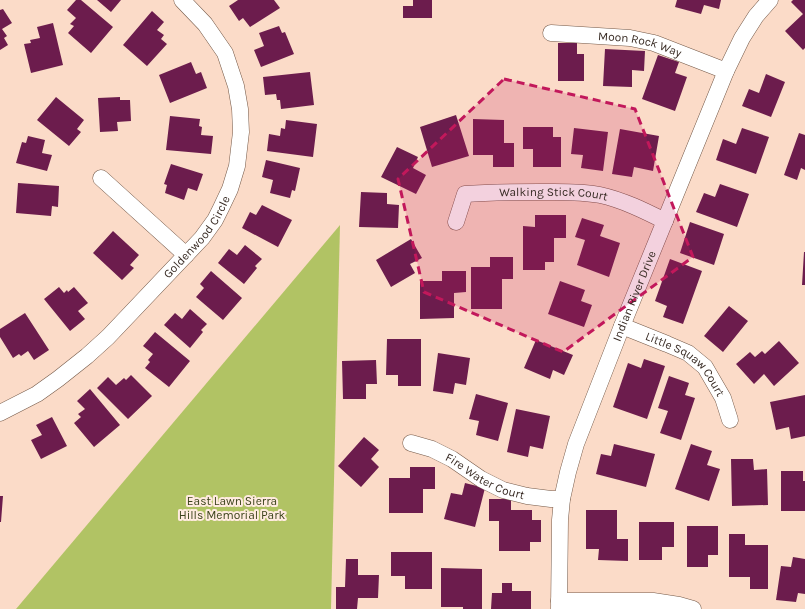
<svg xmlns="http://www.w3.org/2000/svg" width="805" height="609" font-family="Karla,sans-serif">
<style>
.green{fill:#b1c364}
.building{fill:#6c1c4d}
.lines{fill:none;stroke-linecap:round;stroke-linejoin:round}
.minor-casing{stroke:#745948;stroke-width:17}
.minor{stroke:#fff;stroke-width:16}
.marked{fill:#c2185b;fill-opacity:0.2;stroke:#c2185b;stroke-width:3;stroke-dasharray:8 5;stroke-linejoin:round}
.labels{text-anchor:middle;stroke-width:4;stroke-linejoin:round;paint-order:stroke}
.street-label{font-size:12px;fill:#392c25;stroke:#ffebe0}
.park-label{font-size:12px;fill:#3c431b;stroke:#ffebe0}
</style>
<rect width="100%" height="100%" fill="#fbdbc8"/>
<path class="green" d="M 340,225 L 331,609 L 16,609 Z"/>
<path class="building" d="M 76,0 L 81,0 L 113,27 L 91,53 L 68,33 L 74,26 L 70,24 L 76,18 L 67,10 Z
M 97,0 L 121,0 L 111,12 Z
M 238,0 L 274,0 L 280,8 L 250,27 L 243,18 L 239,21 L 229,6 Z
M 413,0 L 432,0 L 432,18 L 403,18 L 403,6 L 413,6 Z
M 677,0 L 721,0 L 719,9 L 704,5 L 701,14 L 675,7 Z
M 793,0 L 805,0 L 805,48 L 803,50 L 785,31 L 803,14 L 791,2 Z
M 3,9 L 12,23 L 2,29 L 7,36 L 4,38 L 8,45 L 0,50 L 0,10 Z
M 152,11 L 164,22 L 157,30 L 164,35 L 161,39 L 167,44 L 147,66 L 123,45 Z
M 53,23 L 63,65 L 31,73 L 24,44 L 31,43 L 30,40 L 40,38 L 37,27 Z
M 279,26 L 282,33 L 285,32 L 294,54 L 261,67 L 254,50 L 264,46 L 259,33 Z
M 558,43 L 577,43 L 577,54 L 584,54 L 584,81 L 558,81 Z
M 605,49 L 645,51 L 644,71 L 632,70 L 632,87 L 603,86 Z
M 658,55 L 679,62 L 675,73 L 687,77 L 675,111 L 642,99 Z
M 191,62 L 196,74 L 201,72 L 207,88 L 170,103 L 159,75 Z
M 310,72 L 314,105 L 281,109 L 280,100 L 277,100 L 276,94 L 265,95 L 263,77 Z
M 766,74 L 785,82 L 771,117 L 742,106 L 749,89 L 759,93 Z
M 56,97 L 84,120 L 77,129 L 81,132 L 69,146 L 37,120 Z
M 120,97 L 120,100 L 130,100 L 131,121 L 117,122 L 118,131 L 100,132 L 98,98 Z
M 456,115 L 469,156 L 432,167 L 420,127 Z
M 170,116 L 200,119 L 199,126 L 202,127 L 201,135 L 213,136 L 211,154 L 166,150 Z
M 473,119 L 504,120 L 504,143 L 514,143 L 514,167 L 493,167 L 493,155 L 473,155 Z
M 286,120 L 317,124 L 313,157 L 267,151 L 269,134 L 280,136 L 281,128 L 285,129 Z
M 523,127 L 553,127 L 553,137 L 561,137 L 561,167 L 533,167 L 533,149 L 523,149 Z
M 574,128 L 608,132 L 603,171 L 581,168 L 583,155 L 571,154 Z
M 742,128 L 769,137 L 756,174 L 716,160 L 723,139 L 736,144 Z
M 620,129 L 659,136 L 653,171 L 634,167 L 632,177 L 612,174 Z
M 799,133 L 805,135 L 805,170 L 801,168 L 797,180 L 784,175 Z
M 28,136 L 45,140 L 42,153 L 52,155 L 47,171 L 16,163 L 22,142 L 26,143 Z
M 397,147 L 418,157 L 413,168 L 426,175 L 416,194 L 381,177 Z
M 266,160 L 300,168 L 295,191 L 292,190 L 290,198 L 270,193 L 273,180 L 262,177 Z
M 171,164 L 203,174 L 197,191 L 188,188 L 184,200 L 165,193 L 167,185 L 164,184 Z
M 18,183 L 59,186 L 58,207 L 52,206 L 51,216 L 16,213 Z
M 720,184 L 749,194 L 737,227 L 696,212 L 704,193 L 715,197 Z
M 361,192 L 387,193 L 387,204 L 399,205 L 398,228 L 359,227 Z
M 262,205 L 292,220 L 278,247 L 242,228 L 250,212 L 256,215 Z
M 535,215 L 566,215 L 566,238 L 554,238 L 554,262 L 545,262 L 545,270 L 523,270 L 523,226 L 535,227 Z
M 582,218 L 604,225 L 600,236 L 620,243 L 609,277 L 577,265 L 585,240 L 575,237 Z
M 690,222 L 724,234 L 714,265 L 680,253 Z
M 113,231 L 139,255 L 130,265 L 134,268 L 122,280 L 93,253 Z
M 411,239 L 422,258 L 410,264 L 415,273 L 391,287 L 376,260 Z
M 245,245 L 262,259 L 255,266 L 257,268 L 244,284 L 218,263 L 229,249 L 237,255 Z
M 804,252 L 805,252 L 805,285 L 802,285 Z
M 490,257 L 513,257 L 513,279 L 502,279 L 502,309 L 471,309 L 471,267 L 490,267 Z
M 670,259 L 702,271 L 683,324 L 663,317 L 667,306 L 655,301 Z
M 211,271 L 242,298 L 223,320 L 196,297 L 204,288 L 200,284 Z
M 442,271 L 466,271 L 466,292 L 454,293 L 454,318 L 420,319 L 420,281 L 442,281 Z
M 560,281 L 585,290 L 581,301 L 592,305 L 584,327 L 548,314 Z
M 59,287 L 64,293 L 67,290 L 68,292 L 74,287 L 88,303 L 78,311 L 85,319 L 70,331 L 44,299 Z
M 729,306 L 748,321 L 723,352 L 704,336 Z
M 190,309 L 207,324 L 201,330 L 203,332 L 190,348 L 164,325 L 175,313 L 182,319 Z
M 25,313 L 49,350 L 34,360 L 28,351 L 21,356 L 19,354 L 13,358 L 0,337 L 0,329 Z
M 155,332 L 190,361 L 169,387 L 145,368 L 150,362 L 148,360 L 153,354 L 143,346 Z
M 387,339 L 421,339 L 421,386 L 398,386 L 398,375 L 386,375 Z
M 536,340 L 573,355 L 564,375 L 553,370 L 550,379 L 524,368 Z
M 779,341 L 799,363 L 774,386 L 764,374 L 754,384 L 736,364 L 750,352 L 755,357 L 762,351 L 765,354 Z
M 438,353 L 470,358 L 466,385 L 455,383 L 453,394 L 433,391 Z
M 644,359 L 665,366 L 647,419 L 613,407 L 628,363 L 641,368 Z
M 376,360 L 377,384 L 366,384 L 366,399 L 343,399 L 342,361 Z
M 131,375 L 152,396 L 128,419 L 97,388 L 108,377 L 116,385 L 124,378 L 126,380 Z
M 669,376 L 689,383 L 685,395 L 695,398 L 681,440 L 660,433 L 668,411 L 658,408 Z
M 90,389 L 120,425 L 94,447 L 74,423 L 81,417 L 78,414 L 85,409 L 77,401 Z
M 476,394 L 508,403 L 498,441 L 476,435 L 479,421 L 469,419 Z
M 805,395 L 805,436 L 791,439 L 789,427 L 776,430 L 770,402 Z
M 516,409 L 550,416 L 543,449 L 530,446 L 528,457 L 507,452 Z
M 52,417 L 67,446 L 41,459 L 31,440 L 42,435 L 36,425 Z
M 364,437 L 379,450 L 371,459 L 379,467 L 361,487 L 338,466 Z
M 614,444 L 655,454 L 646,487 L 596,474 L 601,454 L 611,456 Z
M 691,444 L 712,451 L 707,465 L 720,469 L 709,501 L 675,489 Z
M 731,459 L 753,459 L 754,470 L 767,469 L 768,505 L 732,506 Z
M 410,467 L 435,467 L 435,489 L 423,489 L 423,513 L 389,513 L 389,478 L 410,478 Z
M 781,471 L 803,471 L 803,481 L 805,481 L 805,511 L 781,511 Z
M 465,483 L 485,488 L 475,527 L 444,519 L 451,493 L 462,495 Z
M 0,496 L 3,496 L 1,522 L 0,522 Z
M 489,499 L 511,499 L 511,510 L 532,510 L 532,520 L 541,520 L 541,542 L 530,542 L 530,551 L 499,551 L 499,521 L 489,521 Z
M 586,510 L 617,510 L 617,539 L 628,539 L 628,561 L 598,560 L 599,549 L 586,549 Z
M 639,522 L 674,522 L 674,547 L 662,547 L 662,560 L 639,560 Z
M 687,526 L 718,526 L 718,555 L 708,555 L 708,567 L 687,567 Z
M 729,534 L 745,534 L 745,545 L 768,545 L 768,589 L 750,589 L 750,577 L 729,577 Z
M 391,552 L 432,552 L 432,589 L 405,589 L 405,576 L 391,576 Z
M 793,557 L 805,559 L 805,594 L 798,593 L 796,602 L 776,600 L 781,566 L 791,567 Z
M 346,559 L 358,559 L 358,575 L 379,575 L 378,598 L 358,598 L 357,609 L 336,609 L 336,587 L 345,587 Z
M 441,568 L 482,569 L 482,609 L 463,609 L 463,607 L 441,607 Z
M 502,583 L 512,583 L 512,591 L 531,591 L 531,609 L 491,609 L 492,593 L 502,593 Z"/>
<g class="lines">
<defs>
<g id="minor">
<path id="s1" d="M 551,33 L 630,38 L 654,43 L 726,71"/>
<path d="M 101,178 L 186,255"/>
<path id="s2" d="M 456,222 L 465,194 C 490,192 514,192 539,192 C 559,192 580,191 600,195 C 623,200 645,211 665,221"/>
<path id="s3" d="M 622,326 L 667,344 L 688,353 L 705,367 L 723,398 L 730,420"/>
<path id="s4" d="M 0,413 L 37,394 L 58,379 L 87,356 L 108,337 L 202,238 L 215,220 L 221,208 L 230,189 L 237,166 L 241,132 L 240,109 L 236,86 L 225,53 L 205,24 L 182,0"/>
<path id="s5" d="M 411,443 L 432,449 L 452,459 L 481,479 L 503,490 L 527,496 L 551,499 L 562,499"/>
<path d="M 559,601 L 653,601 L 679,605 L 693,609"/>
<path id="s6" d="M 559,609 L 560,520 L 562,499 L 568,472 L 576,444 L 622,326 L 726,71 L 742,38 L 756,16 L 770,0"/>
</g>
</defs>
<use href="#minor" class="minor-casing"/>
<use href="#minor" class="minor"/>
</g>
<path class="marked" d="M 504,79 L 635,109 L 693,257 L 563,352 L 424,292 L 398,179 Z"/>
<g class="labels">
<g class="street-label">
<text dy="4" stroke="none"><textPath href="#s1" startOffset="90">Moon Rock Way</textPath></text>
<text dy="4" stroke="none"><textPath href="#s2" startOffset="118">Walking Stick Court</textPath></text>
<text dy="4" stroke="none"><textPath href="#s4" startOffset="267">Goldenwood Circle</textPath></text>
<text dy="4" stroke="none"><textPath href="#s6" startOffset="326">Indian River Drive</textPath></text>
<text dy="4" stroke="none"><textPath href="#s3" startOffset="76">Little Squaw Court</textPath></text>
<text dy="4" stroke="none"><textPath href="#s5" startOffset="82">Fire Water Court</textPath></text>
</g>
<g class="park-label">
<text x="232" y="505">East Lawn Sierra<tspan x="232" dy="14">Hills Memorial Park</tspan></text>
</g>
</g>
</svg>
